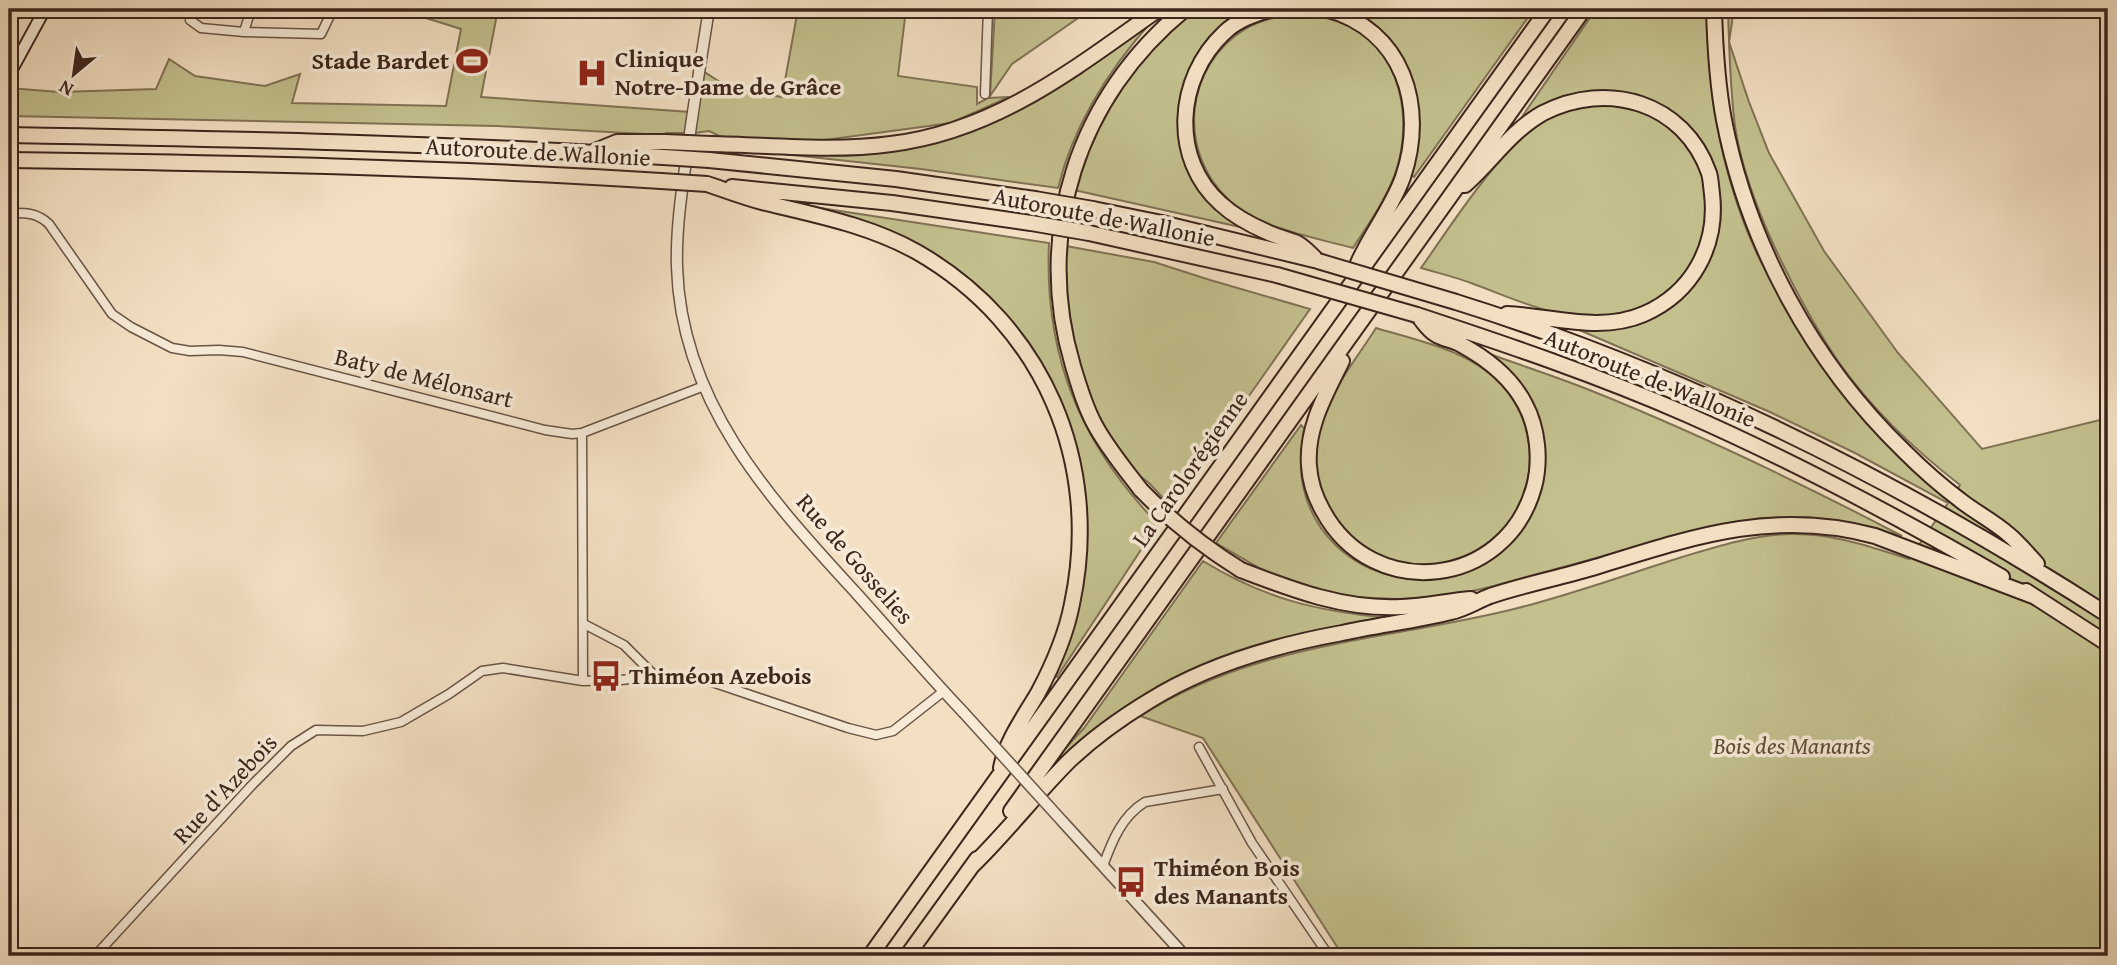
<svg xmlns="http://www.w3.org/2000/svg" width="2117" height="965" font-family="'Gentium Book Plus',serif">
<style>
.green{fill:#c3c08e;stroke:#807255;stroke-width:2}
.lines{fill:none;stroke-linecap:round;stroke-linejoin:round}
.minor-casing{stroke:#6a5446;stroke-width:11}
.tertiary-casing{stroke:#6a5446;stroke-width:13}
.secondary-casing{stroke:#3c251c;stroke-width:14}
.motorway-casing{stroke:#3c251c;stroke-width:18}
.minor{stroke:#f7ebd8;stroke-width:8}
.tertiary{stroke:#f7ebd8;stroke-width:10}
.secondary{stroke:#f7ebd8;stroke-width:10}
.motorway{stroke:#f3e0c3;stroke-width:14}
.tertiary-bridge-casing{stroke:#6a5446;stroke-width:13;stroke-linecap:butt}
.motorway-bridge-casing{stroke:#3c251c;stroke-width:18;stroke-linecap:butt}
.tertiary-bridge{stroke:#f7ebd8;stroke-width:10}
.motorway-bridge{stroke:#f3e0c3;stroke-width:14}
.labels{text-anchor:middle;stroke-width:7;stroke-linejoin:round;paint-order:stroke}
.poi-label{font-size:24px;font-weight:bold;fill:#3c251c;stroke:#f7ebd8;text-anchor:start}
.street-label{font-size:24px;fill:#3c251c;stroke:#f7ebd8}
.park-label{font-size:24px;font-style:italic;fill:#5e4c38;stroke:#f7ebd8}
</style>
<rect width="100%" height="100%" fill="#f3e0c3"/>
<filter id="stains"><feTurbulence type="fractalNoise" baseFrequency=".00286" numOctaves="4"/><feColorMatrix values="0 0 0 0 .2 0 0 0 0 .09 0 0 0 0 .02 0 0 0 .5 -.17"/></filter>
<radialGradient id="worn" r=".72"><stop offset=".6" stop-color="#630" stop-opacity="0"/><stop offset="1" stop-color="#630" stop-opacity=".3"/></radialGradient>
<path class="green" d="M 397,9 L 498,9 L 481,97 L 690,112 L 685,133 L 666,133 L 663,135 L 497,126 L 9,116 L 9,88 L 59,92 L 156,89 L 169,59 L 195,76 L 265,86 L 300,74 L 292,103 L 446,106 L 461,29 Z
M 798,9 L 906,9 L 898,76 L 977,87 L 977,104 L 988,98 L 1009,97 L 951,123 L 810,142 L 730,141 L 709,131 L 694,133 L 703,71 L 729,88 L 782,97 Z
M 995,9 L 1091,9 L 1012,64 L 990,96 Z
M 1194,9 L 1258,9 L 1188,75 L 1189,166 L 1249,229 L 1074,190 C 1097,118 1134,57 1194,9 Z
M 1342,9 L 1534,9 L 1414,177 L 1409,173 L 1406,68 Z
M 1596,9 L 1707,9 C 1707,89 1721,173 1754,247 C 1763,268 1775,288 1786,308 C 1804,340 1824,372 1848,401 C 1879,438 1914,469 1951,500 L 1960,485 C 1916,451 1873,410 1840,364 C 1815,328 1794,288 1775,248 C 1757,209 1741,168 1735,126 C 1730,88 1729,48 1728,9 L 1734,9 L 1729,42 L 1749,102 L 1769,153 L 1824,251 L 1898,353 L 1982,449 L 2108,418 L 2108,956 L 1343,956 L 1203,738 L 1140,716 C 1255,643 1382,641 1510,610 C 1568,596 1625,575 1682,557 C 1718,546 1753,535 1791,534 C 1832,533 1871,547 1909,559 L 1948,503 L 1855,453 L 1770,412 L 1577,329 C 1597,330 1616,330 1636,325 C 1646,322 1656,316 1664,310 C 1705,281 1732,230 1716,180 C 1713,169 1708,150 1699,142 C 1687,132 1670,125 1657,117 C 1644,110 1630,98 1616,93 C 1611,91 1605,91 1600,91 C 1568,90 1542,107 1517,124 Z
M 1303,13 C 1319,16 1335,19 1350,26 C 1401,51 1412,118 1397,168 C 1388,197 1369,223 1353,248 C 1313,237 1261,229 1230,201 C 1176,152 1184,65 1247,28 C 1265,18 1284,16 1303,13 Z
M 1153,20 C 1109,69 1074,123 1058,188 L 921,169 L 774,153 L 923,145 L 955,136 L 983,127 L 1051,90 Z
M 1593,104 C 1607,104 1622,104 1636,108 C 1657,114 1673,129 1686,145 C 1707,173 1710,192 1705,225 C 1704,231 1703,239 1702,246 C 1689,293 1638,315 1594,316 C 1551,318 1510,297 1471,283 C 1455,277 1438,273 1421,268 C 1456,219 1509,130 1567,109 C 1575,106 1585,106 1593,104 Z
M 814,207 L 1049,243 C 1044,355 1080,444 1158,524 L 1057,677 L 1053,675 L 1076,608 L 1072,440 L 995,308 L 879,230 Z
M 1066,246 L 1154,262 L 1210,280 L 1310,309 L 1171,507 C 1164,499 1157,491 1149,483 C 1143,478 1137,475 1132,469 C 1082,409 1064,322 1066,246 Z
M 1376,328 C 1419,341 1469,350 1501,384 C 1554,442 1531,538 1454,561 C 1381,582 1308,522 1316,445 C 1320,402 1354,363 1376,328 Z
M 1487,353 C 1520,365 1554,376 1587,389 C 1695,432 1799,482 1902,536 L 1841,521 L 1807,517 L 1761,518 L 1709,527 L 1490,587 L 1445,597 L 1398,599 L 1353,597 L 1321,591 L 1273,576 L 1216,543 L 1301,425 L 1304,428 C 1302,447 1299,467 1303,486 C 1325,585 1452,611 1517,537 C 1528,525 1536,505 1540,489 C 1544,474 1548,447 1541,432 C 1537,424 1531,417 1526,410 C 1513,391 1500,372 1487,353 Z
M 1203,561 C 1265,599 1317,611 1388,618 L 1322,632 L 1142,699 C 1102,720 1071,753 1039,783 L 1060,754 L 1084,728 Z"/>
<g class="lines">
<defs>
<path id="minor" d="M 190,20 L 201,28 L 244,32 L 321,34 L 333,9
M 244,32 L 251,9
M 985,94 L 988,9
M 9,213 C 25,213 37,212 49,224 L 112,314 L 131,327 L 172,348 L 190,351 L 219,350 L 243,352 L 545,430 L 572,434 L 582,433 L 704,386
M 582,433 L 583,681
M 584,624 L 624,645 L 655,676
M 1199,747 L 1252,843 L 1329,956
M 1103,866 C 1112,841 1122,816 1145,802 L 1223,789
M 95,956 L 252,785 L 291,746 L 316,730 L 363,731 L 401,722 L 449,694 L 482,671 L 503,668 L 583,681 L 621,680 L 655,676 L 706,680 L 848,728 L 876,735 L 893,731 L 944,691"/>
<path id="tertiary" d="M 709,9 C 701,59 693,110 686,161 C 681,196 676,231 677,267 C 681,403 770,499 857,594 C 893,634 927,674 964,713
M 1063,822 L 1185,956"/>
<path id="secondary" d="M 9,75 L 45,9"/>
<path id="motorway" d="M 1272,9 C 1255,14 1237,20 1224,33 C 1176,78 1170,159 1221,204 C 1234,216 1251,225 1267,232 C 1277,237 1288,239 1297,243 C 1305,247 1311,255 1318,261
M 1326,9 C 1403,30 1427,106 1403,177 C 1392,208 1371,233 1358,263
M 1714,9 C 1715,46 1717,83 1724,120 C 1748,244 1813,363 1904,451 C 1921,468 1940,485 1960,500 C 1975,512 1993,521 2008,534 C 2018,542 2028,554 2037,564
M 9,135 C 227,139 445,143 663,157
M 711,144 C 770,145 832,152 891,144 C 997,131 1075,68 1159,9
M 595,151 L 617,142 L 665,142
M 9,160 C 226,163 444,167 661,181
M 709,160 L 896,179 L 1035,199
M 707,184 C 725,190 743,197 762,202 C 815,215 869,225 917,252 C 1044,325 1102,463 1072,604 C 1066,635 1053,665 1038,693 C 1024,717 1006,741 1001,768
M 1465,185 C 1491,162 1512,130 1543,113 C 1607,80 1684,102 1709,173 C 1711,180 1711,187 1712,194 C 1718,246 1692,293 1644,314 C 1601,333 1551,316 1507,314
M 732,187 L 892,203 L 1031,223
M 1093,209 L 1162,223 L 1314,260
M 1089,233 L 1277,275
M 1456,302 C 1687,374 1905,484 2108,615
M 1417,315 C 1508,345 1599,376 1686,414 C 1795,462 1900,518 2002,577
M 1342,361 C 1326,394 1306,427 1309,466 C 1310,481 1315,497 1323,511 C 1373,603 1506,588 1534,487 C 1541,461 1538,428 1525,404 C 1511,377 1486,358 1460,344 C 1452,340 1443,339 1435,334 C 1428,330 1423,321 1417,315
M 1141,490 C 1125,469 1108,449 1095,425 C 1085,407 1079,386 1073,366 C 1033,233 1078,96 1185,9
M 1241,570 C 1293,590 1345,610 1402,607 C 1425,606 1448,601 1471,599
M 2026,591 L 2108,644
M 1011,811 L 1584,9
M 972,866 C 1006,833 1035,795 1069,761 C 1093,738 1121,718 1149,701 C 1206,665 1276,645 1342,633 C 1378,625 1415,621 1451,612 C 1465,609 1477,601 1490,596 C 1523,585 1558,578 1592,568 C 1689,538 1773,508 1875,536 L 2033,596
M 870,956 L 1548,9
M 907,956 L 977,859"/>
</defs>
<use href="#minor" class="minor-casing"/>
<use href="#tertiary" class="tertiary-casing"/>
<use href="#secondary" class="secondary-casing"/>
<use href="#motorway" class="motorway-casing"/>
<use href="#minor" class="minor"/>
<use href="#tertiary" class="tertiary"/>
<use href="#secondary" class="secondary"/>
<use href="#motorway" class="motorway"/>
<defs>
<path id="tertiary-bridge" d="M 964,713 L 1063,822"/>
<path id="motorway-bridge" d="M 665,142 L 711,144
M 663,157 L 709,160
M 661,181 L 707,184
M 1035,199 L 1093,209
M 1031,223 L 1089,233
M 1318,261 L 1456,302
M 1277,275 L 1417,315
M 1141,490 C 1172,522 1204,547 1241,570"/>
</defs>
<use href="#tertiary-bridge" class="tertiary-bridge-casing"/>
<use href="#motorway-bridge" class="motorway-bridge-casing"/>
<use href="#tertiary-bridge" class="tertiary-bridge"/>
<use href="#motorway-bridge" class="motorway-bridge"/>
</g>
<defs>
<symbol id="stadium-bare" viewBox="-9 -9 18 18"><path d="M0-5a6.5 5 0 1 0 0 10a6.5 5 0 1 0 0-10ZM-3.5-1.8h7v3.6h-7Z" fill="#8f2418" stroke="#f7ebd8" stroke-width="2.5" paint-order="stroke"/></symbol>
<symbol id="hospital-bare" viewBox="-9 -9 18 18"><path d="M-5-5h3v3.5h4V-5h3V5h-3V1.5h-4V5h-3Z" fill="#8f2418" stroke="#f7ebd8" stroke-width="2.5" paint-order="stroke"/></symbol>
<symbol id="bus-bare" viewBox="-9 -9 18 18"><path d="M-5-6H5V4H4V6H2V4H-2V6H-4V4H-5ZM-3.5-4V0h7V-4ZM-3.5 1.2v1.5H-2V1.2ZM2 1.2v1.5H3.5V1.2Z" fill="#8f2418" stroke="#f7ebd8" stroke-width="2.5" paint-order="stroke"/></symbol>
</defs>
<g fill-rule="evenodd">
<use href="#stadium-bare" x="450" y="39" width="44" height="44"/>
<use href="#hospital-bare" x="570" y="51" width="44" height="44"/>
<use href="#bus-bare" x="584" y="654" width="44" height="44"/>
<use href="#bus-bare" x="1109" y="860" width="44" height="44"/>
</g>
<g class="labels">
<g class="poi-label">
<text x="615" y="67">Clinique<tspan x="615" dy="28">Notre-Dame de Grâce</tspan></text>
<text x="449" y="69" text-anchor="end">Stade Bardet</text>
<text x="629" y="684">Thiméon Azebois</text>
<text x="1154" y="876">Thiméon Bois<tspan x="1154" dy="28">des Manants</tspan></text>
</g>
<g class="street-label">
<text transform="translate(538 152) rotate(3)" y="8">Autoroute de Wallonie</text>
<text transform="translate(1104 217) rotate(11)" y="8">Autoroute de Wallonie</text>
<text transform="translate(424 378) rotate(14)" y="8">Baty de Mélonsart</text>
<text transform="translate(1650 378) rotate(22)" y="8">Autoroute de Wallonie</text>
<text transform="translate(1190 469) rotate(-55)" y="8">La Carolorégienne</text>
<text transform="translate(855 559) rotate(49)" y="8">Rue de Gosselies</text>
<text transform="translate(225 789) rotate(-47)" y="8">Rue d'Azebois</text>
</g>
<g class="park-label">
<text x="1792" y="754">Bois des Manants</text>
</g>
</g>
<rect width="2117" height="965" fill="none" stroke="#f3e0c3" stroke-width="35"/>
<rect x="10" y="10" width="2096" height="944" fill="none" stroke="#3c251c" stroke-width="3.5"/>
<rect x="18" y="18" width="2082" height="930" fill="none" stroke="#3c251c" stroke-width="2"/>
<g transform="translate(74 74) rotate(209)" stroke="#f7ebd8" stroke-width="5" paint-order="stroke">
<path d="M0-5L12 26L0 18L-12 26Z" fill="#3c251c"/>
<text y="-10" font-size="19" font-weight="bold" text-anchor="middle" fill="#3c251c">N</text>
</g>
<rect width="100%" height="100%" filter="url(#stains)"/>
<rect width="100%" height="100%" fill="url(#worn)"/>
</svg>
